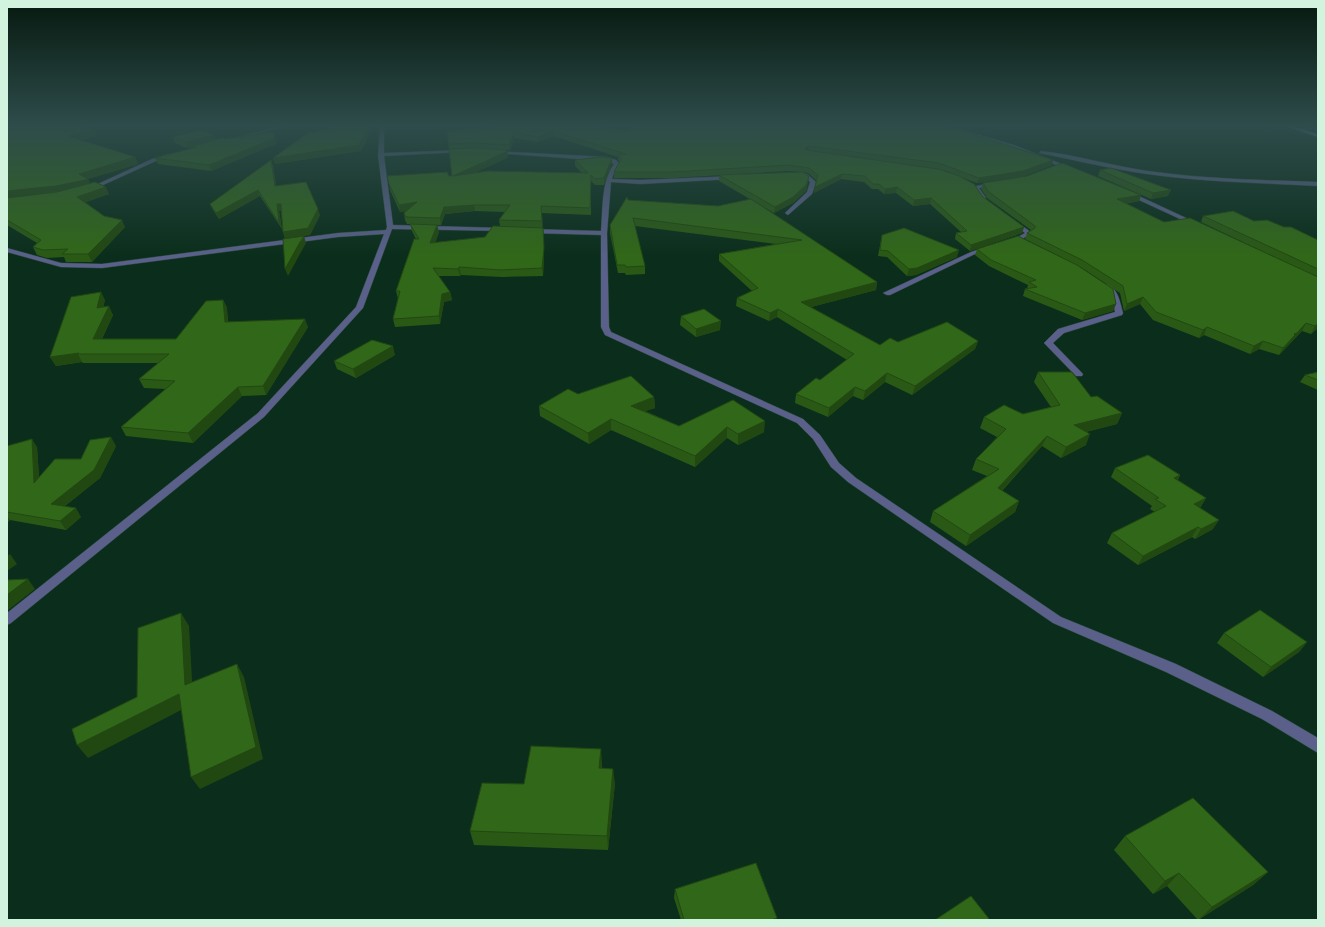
<svg xmlns="http://www.w3.org/2000/svg" width="1325" height="927" font-family="'Fira Sans',sans-serif">
<style>
.lines{fill:none;stroke-linecap:round;stroke-linejoin:round}
.minor-casing{stroke:#274a37;stroke-width:1}
.major-casing{stroke:#274a37;stroke-width:1}
.minor{fill:#5a608a;fill-rule:evenodd}
.major{fill:#8d97f0;fill-rule:evenodd}
.wall{fill:#2a5916;fill-rule:evenodd}
.shaded-wall{fill:#224812}
.building{fill:#316719;stroke:#224812}
</style>
<rect width="100%" height="100%" fill="#0b2e1c"/>
<g class="lines">
<defs>
<path id="minor" d="M 282,125 L 290,125 L 231,141 L 229,140 Z
M 380,125 L 384,125 L 384,153 L 462,150 L 464,151 L 462,152 L 384,156 L 393,225 L 504,228 L 507,230 L 506,231 L 392,229 L 363,308 L 264,417 L 11,623 L 7,625 L 7,613 L 258,413 L 356,307 L 384,234 L 338,237 L 102,268 L 61,267 L 7,252 L 7,248 L 61,263 L 102,264 L 338,233 L 386,230 L 387,227 L 378,155 Z
M 939,125 L 946,125 L 1014,145 L 1074,169 L 1069,170 L 1010,147 Z
M 1318,127 L 1318,129 L 1297,130 L 1295,129 Z
M 494,151 L 607,157 L 616,160 L 620,164 L 614,172 L 612,179 L 640,180 L 735,176 L 736,177 L 733,179 L 640,184 L 611,182 L 607,233 L 609,327 L 611,332 L 803,419 L 820,435 L 839,463 L 856,478 L 1061,617 L 1176,664 L 1272,711 L 1318,738 L 1318,753 L 1262,719 L 1166,672 L 1053,623 L 848,482 L 831,467 L 813,439 L 797,423 L 605,335 L 601,327 L 601,235 L 530,233 L 527,231 L 530,229 L 601,231 C 603,209 601,182 614,164 L 607,161 L 492,153 Z
M 1041,151 C 1077,155 1112,166 1148,171 C 1205,179 1261,180 1318,182 L 1318,186 C 1261,183 1204,182 1147,174 C 1111,169 1075,160 1039,153 Z
M 169,154 L 171,155 L 171,157 L 156,161 L 92,190 L 87,189 L 152,159 Z
M 796,172 L 807,174 L 816,182 L 812,194 L 788,215 L 785,213 L 807,192 L 810,182 L 803,176 L 794,175 L 793,174 Z
M 995,182 L 997,183 L 997,185 L 979,188 L 986,198 L 983,200 L 981,199 L 973,187 Z
M 1128,191 L 1197,223 L 1198,224 L 1193,225 L 1126,194 L 1125,193 Z
M 1013,219 L 1032,233 L 1022,239 L 1027,242 L 1027,244 L 1023,244 L 1014,239 L 1025,233 L 1011,222 L 1011,220 Z
M 989,246 L 991,247 L 991,249 L 975,254 L 890,295 L 887,295 L 883,293 L 971,252 Z
M 1101,284 C 1117,282 1120,302 1123,313 L 1122,315 L 1064,333 L 1053,343 L 1083,374 L 1082,376 L 1076,376 L 1044,343 L 1058,329 L 1115,312 L 1112,295 L 1101,288 Z"/>
<path id="major" d="M 1282,125 L 1289,125 L 1318,134 L 1318,137 Z"/>
</defs>
<use href="#minor" class="minor-casing"/>
<use href="#major" class="major-casing"/>
<use href="#minor" class="minor"/>
<use href="#major" class="major"/>
</g>
<path class="wall" d="M 7,125 L 95,125 L 85,128 L 94,130 L 96,136 L 80,140 L 135,157 L 138,164 L 88,179 L 90,184 L 109,194 L 85,202 L 104,216 L 125,227 L 92,262 L 66,262 L 64,257 L 47,258 L 37,255 L 33,247 L 37,243 L 7,225 Z
M 322,125 L 373,125 L 361,151 L 275,164 L 273,158 L 334,129 Z
M 497,126 L 627,132 L 1053,160 L 1052,165 L 1022,177 L 977,183 L 963,178 L 983,197 L 1024,227 L 1022,233 L 970,251 L 955,239 L 956,233 L 961,232 L 930,204 L 913,206 L 896,193 L 884,194 L 878,189 L 872,189 L 864,182 L 841,179 L 814,193 L 816,180 L 808,173 L 804,172 L 809,177 L 808,182 L 806,191 L 793,203 L 774,213 L 719,181 L 719,175 L 800,172 L 788,171 L 673,178 L 614,178 L 614,172 L 620,162 L 618,160 L 618,157 L 554,136 L 538,142 L 514,138 L 510,150 L 507,150 L 508,156 L 507,158 L 474,173 L 582,173 L 575,166 L 575,160 L 612,164 L 604,185 L 595,185 L 591,181 L 591,215 L 542,213 L 544,255 L 543,276 L 502,277 L 461,275 L 460,276 L 438,276 L 450,292 L 452,300 L 444,302 L 440,324 L 395,327 L 393,319 L 398,299 L 396,291 L 416,239 L 412,231 L 410,224 L 407,224 L 405,220 L 404,213 L 406,211 L 400,212 L 390,190 L 389,184 L 452,176 L 447,132 ZM 884,161 L 938,169 L 951,173 ZM 475,211 L 505,212 L 499,220 L 500,226 L 485,237 L 435,243 L 439,232 L 437,225 L 441,225 L 445,214 Z
M 273,132 L 276,144 L 211,171 L 158,164 L 155,158 L 194,148 L 194,147 L 187,148 L 175,143 L 173,137 L 214,135 L 215,140 L 225,139 Z
M 273,165 L 276,186 L 320,215 L 310,235 L 285,238 L 283,232 L 281,211 L 279,211 L 282,229 L 260,196 L 219,219 L 213,210 L 210,204 Z
M 1100,170 L 1168,196 L 1151,199 L 1098,176 Z
M 983,183 L 1141,195 L 1139,201 L 1125,204 L 1164,222 L 1274,257 L 1201,222 L 1203,216 L 1254,221 L 1284,227 L 1318,240 L 1318,328 L 1311,334 L 1302,331 L 1279,355 L 1259,349 L 1250,354 L 1204,335 L 1199,338 L 1153,320 L 1140,304 L 1124,311 L 1120,293 L 1079,266 L 1116,304 L 1113,311 L 1082,320 L 1023,296 L 1025,289 L 1027,289 L 1028,285 L 989,266 L 975,255 L 977,249 L 1063,258 L 1025,239 L 1027,233 L 1031,230 L 987,198 L 981,189 Z
M 751,199 L 877,282 L 876,290 L 811,307 L 880,345 L 898,342 L 978,341 L 975,349 L 912,395 L 885,382 L 863,400 L 853,396 L 828,417 L 795,403 L 796,394 L 820,380 L 847,360 L 777,317 L 769,321 L 736,306 L 737,298 L 752,291 L 719,261 L 719,254 L 776,244 L 635,226 L 645,266 L 645,274 L 626,275 L 625,273 L 618,273 L 610,233 L 610,225 L 628,200 L 718,206 Z
M 882,235 L 957,257 L 916,275 L 907,276 L 887,257 L 878,256 Z
M 105,300 L 103,307 L 113,315 L 102,339 L 176,339 L 223,300 L 227,308 L 228,322 L 308,327 L 266,395 L 242,396 L 193,443 L 126,436 L 121,427 L 166,389 L 144,388 L 139,379 L 159,363 L 83,363 L 82,362 L 56,366 L 50,357 Z
M 681,316 L 720,330 L 696,337 L 680,325 Z
M 395,355 L 356,378 L 337,369 L 334,361 Z
M 1038,372 L 1091,397 L 1122,413 L 1117,424 L 1086,432 L 1086,445 L 1061,458 L 1042,446 L 1002,491 L 1019,501 L 1015,512 L 966,546 L 930,522 L 933,511 L 987,476 L 972,470 L 976,459 L 997,437 L 980,428 L 984,417 L 1023,414 L 1051,407 L 1034,382 Z
M 1318,372 L 1318,390 L 1300,382 L 1305,375 Z
M 578,394 L 654,397 L 655,408 L 645,411 L 679,426 L 733,400 L 764,432 L 738,445 L 727,438 L 695,467 L 611,430 L 589,444 L 540,416 L 539,406 Z
M 7,446 L 37,447 L 39,477 L 81,459 L 116,446 L 100,478 L 65,506 L 81,517 L 66,530 L 10,520 L 7,523 Z
M 1115,468 L 1180,475 L 1178,480 L 1206,498 L 1200,508 L 1213,529 L 1195,539 L 1192,537 L 1138,565 L 1107,543 L 1112,533 L 1155,512 L 1150,509 L 1152,506 L 1111,477 Z
M 1224,633 L 1307,642 L 1299,652 L 1263,677 L 1217,643 Z
M 602,763 L 602,768 L 615,783 L 608,850 L 474,845 L 470,831 L 524,784 Z
M 1125,836 L 1268,872 L 1253,885 L 1198,920 L 1167,886 L 1153,894 L 1114,850 Z
M 675,889 L 776,920 L 681,920 L 674,898 Z"/>
<path class="shaded-wall" d="M 73,125 L 95,125 L 76,130 Z
M 369,125 L 373,125 L 361,151 L 275,164 L 273,158 Z
M 94,130 L 96,136 L 71,143 L 68,136 Z
M 553,131 L 554,136 L 538,142 L 538,137 Z
M 514,133 L 514,138 L 510,150 L 509,145 Z
M 214,135 L 216,141 L 194,146 L 194,147 L 187,148 L 185,142 Z
M 275,138 L 276,144 L 211,171 L 209,165 Z
M 809,146 L 808,152 L 805,154 L 805,148 Z
M 507,150 L 508,156 L 507,158 L 455,182 L 453,176 Z
M 135,157 L 138,164 L 88,179 L 91,186 L 60,193 L 7,198 L 7,191 L 79,174 Z
M 612,158 L 612,164 L 604,185 L 604,178 Z
M 271,160 L 273,165 L 277,192 L 275,186 Z
M 1053,160 L 1052,165 L 1022,177 L 977,183 L 979,178 Z
M 842,174 L 841,179 L 814,193 L 815,187 Z
M 809,177 L 808,182 L 806,191 L 793,203 L 774,213 L 775,207 Z
M 106,187 L 109,194 L 81,204 L 77,197 Z
M 897,187 L 896,193 L 884,194 L 885,189 Z
M 258,190 L 260,196 L 219,219 L 216,213 Z
M 1171,190 L 1168,196 L 1151,199 L 1153,193 Z
M 1141,195 L 1139,201 L 1115,205 L 1117,199 Z
M 931,198 L 930,204 L 913,206 L 914,200 Z
M 417,202 L 418,209 L 400,212 L 399,205 Z
M 277,204 L 281,204 L 283,210 L 279,211 L 282,229 L 279,223 Z
M 474,205 L 475,211 L 445,214 L 441,225 L 440,218 L 444,207 Z
M 318,209 L 320,215 L 310,235 L 285,238 L 283,232 Z
M 122,220 L 125,227 L 92,262 L 88,254 Z
M 437,225 L 439,232 L 432,251 L 430,243 Z
M 1024,227 L 1022,233 L 970,251 L 971,245 Z
M 543,228 L 544,255 L 543,276 L 542,268 Z
M 304,236 L 306,243 L 288,276 L 285,269 Z
M 959,250 L 957,257 L 916,275 L 907,276 L 909,269 Z
M 459,267 L 461,275 L 460,276 L 458,269 Z
M 877,282 L 876,290 L 800,310 L 801,302 Z
M 101,292 L 105,300 L 101,316 L 97,308 Z
M 450,292 L 452,300 L 444,302 L 440,324 L 439,316 L 442,294 Z
M 1143,297 L 1140,304 L 1124,311 L 1127,304 Z
M 223,300 L 227,308 L 228,331 L 225,322 Z
M 1116,304 L 1113,311 L 1082,320 L 1085,313 Z
M 109,306 L 113,315 L 98,347 L 93,339 Z
M 778,309 L 777,317 L 769,321 L 770,313 Z
M 305,319 L 308,327 L 266,395 L 263,386 Z
M 721,321 L 720,330 L 696,337 L 696,329 Z
M 1306,323 L 1302,331 L 1279,355 L 1283,348 L 1294,334 Z
M 1318,324 L 1318,328 L 1311,334 L 1315,326 Z
M 1207,327 L 1204,335 L 1199,338 L 1203,330 Z
M 978,341 L 975,349 L 912,395 L 915,386 Z
M 1263,341 L 1259,349 L 1250,354 L 1254,346 Z
M 393,346 L 395,355 L 356,378 L 353,369 Z
M 79,353 L 78,354 L 82,362 L 56,366 L 50,357 Z
M 887,373 L 885,382 L 863,400 L 865,391 Z
M 238,387 L 242,396 L 193,443 L 188,433 Z
M 855,387 L 853,396 L 828,417 L 829,408 Z
M 654,397 L 655,408 L 631,416 L 631,406 Z
M 1122,413 L 1117,424 L 1070,436 L 1074,425 Z
M 611,419 L 611,430 L 589,444 L 588,433 Z
M 765,421 L 764,432 L 738,445 L 738,434 Z
M 727,427 L 727,438 L 695,467 L 695,456 Z
M 1090,434 L 1086,445 L 1061,458 L 1066,447 Z
M 1047,436 L 1042,446 L 994,499 L 998,488 Z
M 111,437 L 116,446 L 100,478 L 57,512 L 51,504 Z
M 32,439 L 37,447 L 40,491 L 34,483 Z
M 1180,475 L 1175,485 L 1174,478 Z
M 1206,498 L 1200,507 L 1188,514 L 1194,504 Z
M 1019,501 L 1015,512 L 966,546 L 970,535 Z
M 76,508 L 81,517 L 66,530 L 60,521 Z
M 7,517 L 10,520 L 7,523 Z
M 1219,520 L 1213,529 L 1195,539 L 1201,529 Z
M 1198,527 L 1192,537 L 1138,565 L 1143,556 Z
M 10,554 L 17,564 L 7,571 L 7,556 Z
M 28,579 L 35,589 L 7,611 L 7,595 Z
M 181,613 L 189,626 L 193,698 L 185,685 Z
M 1307,642 L 1299,652 L 1263,677 L 1271,667 Z
M 237,664 L 244,677 L 263,759 L 200,789 L 191,777 Z
M 179,694 L 187,707 L 88,758 L 77,745 Z
M 601,749 L 602,763 L 600,782 L 599,768 Z
M 613,769 L 615,783 L 608,850 L 607,836 Z
M 1268,872 L 1253,885 L 1198,920 L 1212,907 Z
M 1179,873 L 1167,886 L 1153,894 L 1165,881 Z"/>
<path class="building" d="M 7,125 L 27,125 L 27,126 L 31,125 L 76,125 L 94,130 L 68,136 L 135,157 L 79,174 L 88,179 L 85,180 L 56,186 L 7,191 Z
M 338,125 L 369,125 L 359,145 L 273,158 L 308,133 L 346,127 Z
M 497,125 L 596,125 L 627,132 L 636,125 L 944,125 L 1053,160 L 1023,171 L 979,178 L 939,163 L 809,146 L 805,148 L 806,150 L 938,169 L 959,176 L 974,184 L 983,197 L 1024,227 L 971,245 L 956,233 L 967,231 L 931,198 L 914,200 L 897,187 L 885,189 L 879,184 L 873,184 L 865,176 L 842,174 L 815,187 L 818,175 L 809,168 L 789,165 L 673,172 L 614,172 L 621,159 L 618,155 L 626,154 L 553,131 L 538,137 L 514,133 L 509,145 L 474,143 L 449,144 L 447,132 L 497,126 Z
M 202,130 L 214,135 L 185,142 L 173,137 Z
M 273,132 L 275,138 L 209,165 L 155,158 L 197,147 L 194,146 L 222,138 L 225,139 Z
M 474,148 L 507,150 L 506,152 L 453,176 L 488,171 L 588,173 L 575,160 L 600,157 L 612,158 L 604,178 L 595,179 L 591,175 L 590,208 L 541,206 L 542,221 L 499,220 L 510,205 L 474,205 L 444,207 L 440,218 L 406,217 L 404,213 L 417,202 L 399,205 L 389,184 L 387,176 L 447,172 L 449,176 L 452,176 L 449,149 Z
M 271,160 L 275,186 L 306,182 L 318,209 L 308,228 L 283,232 L 281,204 L 277,204 L 279,223 L 258,190 L 216,213 L 210,204 Z
M 1062,163 L 1141,195 L 1117,199 L 1164,222 L 1190,218 L 1318,277 L 1318,324 L 1315,326 L 1306,323 L 1297,333 L 1294,334 L 1295,335 L 1283,348 L 1263,341 L 1254,346 L 1207,327 L 1203,330 L 1156,312 L 1143,297 L 1127,304 L 1123,286 L 1082,260 L 1027,233 L 1035,228 L 1035,226 L 989,192 L 983,183 L 1027,176 Z
M 1111,168 L 1171,190 L 1153,193 L 1100,170 Z
M 803,172 L 809,177 L 806,185 L 793,197 L 775,207 L 719,175 Z
M 95,182 L 106,187 L 77,197 L 104,216 L 122,220 L 88,254 L 62,254 L 68,249 L 43,250 L 33,247 L 41,240 L 7,220 L 7,198 L 57,192 Z
M 627,197 L 628,200 L 718,206 L 751,199 L 877,282 L 801,302 L 880,345 L 890,338 L 898,342 L 947,322 L 978,341 L 915,386 L 887,373 L 865,391 L 855,387 L 829,408 L 796,394 L 816,378 L 820,380 L 854,354 L 778,309 L 770,313 L 737,298 L 758,288 L 719,254 L 802,240 L 633,218 L 645,266 L 626,267 L 625,265 L 617,265 L 610,225 Z
M 1233,211 L 1254,221 L 1267,220 L 1284,227 L 1291,227 L 1318,240 L 1318,269 L 1203,216 Z
M 410,224 L 437,225 L 430,243 L 485,237 L 493,226 L 543,228 L 544,248 L 542,268 L 501,270 L 459,267 L 458,269 L 433,268 L 450,292 L 442,294 L 439,316 L 393,319 L 400,291 L 396,291 L 414,239 L 419,239 Z
M 904,228 L 959,250 L 917,268 L 909,269 L 888,251 L 880,250 L 882,235 Z
M 304,236 L 299,244 L 285,269 L 283,239 Z
M 1018,236 L 1077,265 L 1113,289 L 1116,304 L 1085,313 L 1025,289 L 1037,287 L 1029,282 L 1036,280 L 991,260 L 977,249 Z
M 101,292 L 97,308 L 109,306 L 93,339 L 176,339 L 206,301 L 223,300 L 225,322 L 305,319 L 263,386 L 238,387 L 188,433 L 121,427 L 175,381 L 139,379 L 169,354 L 78,354 L 79,353 L 50,357 L 71,297 Z
M 704,309 L 721,321 L 696,329 L 681,316 Z
M 372,340 L 393,346 L 353,369 L 334,361 Z
M 1038,372 L 1072,372 L 1091,397 L 1097,396 L 1122,413 L 1074,425 L 1090,434 L 1066,447 L 1047,436 L 998,488 L 1019,501 L 970,535 L 933,511 L 999,469 L 976,459 L 1006,429 L 984,417 L 1004,405 L 1023,414 L 1060,405 Z
M 1318,372 L 1318,380 L 1305,375 Z
M 631,376 L 654,397 L 631,406 L 679,426 L 733,400 L 765,421 L 738,434 L 727,427 L 695,456 L 611,419 L 588,433 L 539,406 L 568,389 L 578,394 Z
M 111,437 L 94,470 L 51,504 L 76,508 L 60,521 L 7,512 L 7,446 L 32,439 L 34,483 L 55,459 L 81,459 L 90,440 Z
M 1148,455 L 1180,475 L 1174,478 L 1206,498 L 1194,504 L 1219,520 L 1201,529 L 1198,527 L 1143,556 L 1112,533 L 1166,506 L 1155,499 L 1159,498 L 1115,468 Z
M 28,579 L 7,595 L 7,580 Z
M 1260,610 L 1307,642 L 1271,667 L 1224,633 Z
M 181,613 L 185,685 L 237,664 L 256,747 L 191,777 L 179,694 L 77,745 L 72,729 L 137,697 L 138,628 Z
M 531,746 L 601,749 L 599,768 L 613,769 L 607,836 L 470,831 L 482,783 L 524,784 Z
M 1193,798 L 1268,872 L 1212,907 L 1179,873 L 1165,881 L 1125,836 Z
M 756,863 L 777,918 L 771,920 L 684,920 L 675,889 Z
M 971,896 L 990,920 L 935,920 Z"/>
<linearGradient id="sky" x2="0" y2="1"><stop stop-color="#06190f"/><stop offset="0.49" stop-color="#2e4c4b"/><stop offset="1" stop-color="#2e4c4b" stop-opacity="0"/></linearGradient>
<rect width="1325" height="255" fill="url(#sky)"/>
<rect width="1325" height="927" fill="none" stroke="#d2f3de" stroke-width="16"/>
</svg>
